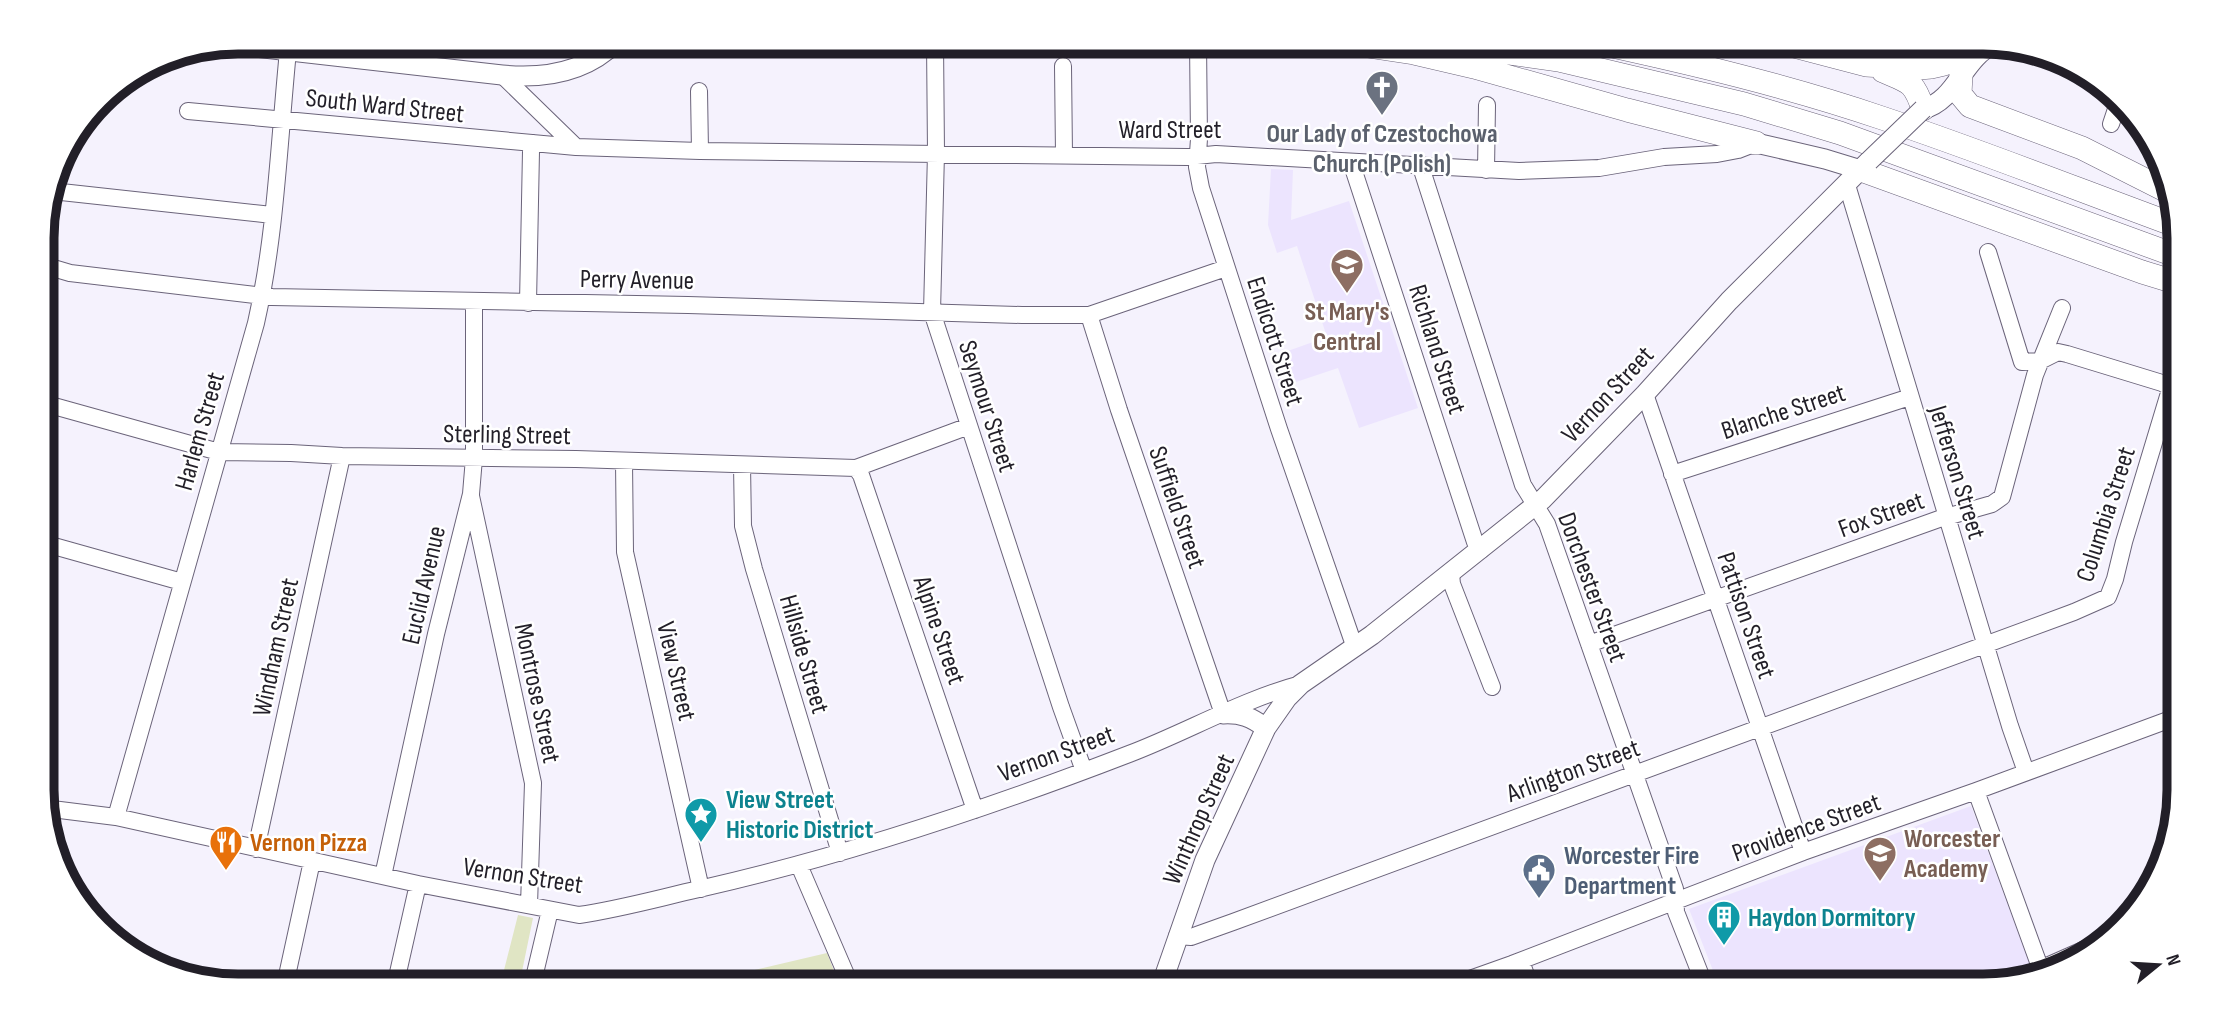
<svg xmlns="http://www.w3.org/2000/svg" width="2221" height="1028" font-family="'Sofia Sans Condensed',sans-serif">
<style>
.built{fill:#ece4fe}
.green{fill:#e0e5c4}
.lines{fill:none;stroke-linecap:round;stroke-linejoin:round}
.minor-casing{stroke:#6b647a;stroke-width:18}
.major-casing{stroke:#6b647a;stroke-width:21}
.highway-casing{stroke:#6b647a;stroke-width:24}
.minor{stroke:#fff;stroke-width:16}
.major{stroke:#fff;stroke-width:19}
.highway{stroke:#fff;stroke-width:23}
.major-bridge-casing{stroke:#6b647a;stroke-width:21;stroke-linecap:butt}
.major-bridge{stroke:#fff;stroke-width:19}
.labels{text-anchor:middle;stroke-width:5;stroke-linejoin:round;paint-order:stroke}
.street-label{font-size:26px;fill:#221f28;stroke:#fff}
.worship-label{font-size:26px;font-weight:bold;fill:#5b616d;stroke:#fff}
.education-label{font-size:26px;font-weight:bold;fill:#785e54;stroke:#fff}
.culture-label{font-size:26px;font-weight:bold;fill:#0d838f;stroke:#fff;text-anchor:start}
.food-label{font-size:26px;font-weight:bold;fill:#c56008;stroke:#fff;text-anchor:start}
.service-label{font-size:26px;font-weight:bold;fill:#4e5e75;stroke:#fff;text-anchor:start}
.rim{fill:none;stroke:#221f28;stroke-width:9}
</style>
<rect width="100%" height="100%" fill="#f5f2fd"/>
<path class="built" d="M 1271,169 L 1293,170 L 1291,220 L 1349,201 L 1418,408 L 1359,428 L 1338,368 L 1281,387 L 1271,357 L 1327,337 L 1297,246 L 1277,253 L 1268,225 Z
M 1971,806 L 2033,973 L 1995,986 L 1719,986 L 1689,909 Z"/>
<path class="green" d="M 518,915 L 533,918 L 519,986 L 461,986 L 475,973 L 502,978 Z
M 827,953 L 840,986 L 687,986 Z"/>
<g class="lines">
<defs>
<path id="minor" d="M 935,42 L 936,153 L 932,312 L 1061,707 L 1084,771
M 1198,42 L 1199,139 L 1197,167 L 1201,188 L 1279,429 L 1355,648
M 1063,66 L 1064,155
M 502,75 L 576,147
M 699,91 L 700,151
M 188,111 L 576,147 L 700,151 L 1187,157 L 1216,154 L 1519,171 L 1599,168 L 1664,157 L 1717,154 L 1738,150 L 1756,143
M 2111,124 L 2118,103
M 1351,162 L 1475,542 L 1481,550
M 1421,167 L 1523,485 L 1547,524 L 1675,889 L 1676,912 L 1705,986
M 1486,170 L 1487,105
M 1847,185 L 2010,726 L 2026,772
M 52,191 L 272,215
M 1988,252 L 2022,362 L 2040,361 L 2058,352 L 2067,354 L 2162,383 L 2178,392
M 43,265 L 70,273 L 272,297 L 688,305 L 1022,315 L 1089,315 L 1226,268
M 528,303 L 531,151 L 533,143
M 1089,315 L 1119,410 L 1223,714
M 1645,394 L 1803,852
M 43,403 L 219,452 L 291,453 L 342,456 L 576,459 L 856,468 L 969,426
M 624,462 L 625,552 L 701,889
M 742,465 L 743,526 L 754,569 L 840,853
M 856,468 L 861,475 L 975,810
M 1672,474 L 1910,397
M 471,496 L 533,783 L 529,905
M 43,543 L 182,582
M 43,566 L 49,545
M 1451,574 L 1452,584 L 1492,687
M 1589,644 L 1939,519 L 1992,504 L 2002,497 L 2035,375 L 2062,308
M 1976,791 L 2041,970
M 44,808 L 116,817 L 418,884 L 579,915 C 620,909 659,898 699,889 C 845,856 989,808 1129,754 C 1187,732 1241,700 1301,684
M 116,817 L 256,323 C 276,235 279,141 288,51
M 256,849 L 342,456
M 799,865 L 851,986
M 383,876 L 436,634 L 471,494 L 474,458 L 474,302
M 1177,936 L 1191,937 L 1233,922 L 2074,612 L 2108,597 L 2115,579 L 2124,542 L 2178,363
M 1521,961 L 1530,986
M 2040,969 L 2101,942
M 288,971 L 312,861
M 395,986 L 418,884
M 532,986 L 550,910
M 1450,986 L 1512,964 L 1803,852 L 1976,791 L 2179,716"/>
<path id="major" d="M 228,44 L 502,75 C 544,79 585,73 616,42
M 1923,109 C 1956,101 1963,58 1994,44
M 1756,143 L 1825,159 L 1861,170
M 1223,714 C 1241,713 1251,717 1266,728
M 1161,986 L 1205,860 L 1266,728 L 1287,698 L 1301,684 L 1372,635 L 1543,499 L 1645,394 L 1729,301 L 1869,161"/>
<path id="highway" d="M 1341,42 L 1414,53 L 1474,67 L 1627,110 L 1756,143
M 1432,42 L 1559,60 L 1744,104 L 1840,133 L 2177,256
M 1594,42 C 1691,63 1788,86 1882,118 C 1981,151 2079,190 2177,226
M 1779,42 L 1866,65 L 1919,68 L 1931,67 L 1944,64 L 1960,50
M 1883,71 C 1909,82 1914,81 1923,109
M 1961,75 L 1960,94 L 1970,106 L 2082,148 L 2169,192
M 1861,170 L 2142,272 L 2178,283"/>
</defs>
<use href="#minor" class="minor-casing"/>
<use href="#major" class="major-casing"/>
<use href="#highway" class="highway-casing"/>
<use href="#minor" class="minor"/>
<use href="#major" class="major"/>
<use href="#highway" class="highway"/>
<defs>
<path id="major-bridge" d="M 1869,161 L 1923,109"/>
</defs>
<use href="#major-bridge" class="major-bridge-casing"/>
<use href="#major-bridge" class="major-bridge"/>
</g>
<defs>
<symbol id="church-pin" viewBox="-11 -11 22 30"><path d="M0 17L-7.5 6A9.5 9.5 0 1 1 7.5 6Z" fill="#6b7280" stroke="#fff"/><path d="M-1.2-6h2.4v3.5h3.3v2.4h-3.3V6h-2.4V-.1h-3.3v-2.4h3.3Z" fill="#fff"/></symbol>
<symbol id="school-pin" viewBox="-11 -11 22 30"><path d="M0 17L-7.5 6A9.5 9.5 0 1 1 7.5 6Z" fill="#8d6e63" stroke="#fff"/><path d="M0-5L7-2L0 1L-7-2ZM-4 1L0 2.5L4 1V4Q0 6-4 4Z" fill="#fff"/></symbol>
<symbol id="sight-pin" viewBox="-11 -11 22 30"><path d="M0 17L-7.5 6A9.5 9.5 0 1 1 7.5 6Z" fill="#0f9aa8" stroke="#fff"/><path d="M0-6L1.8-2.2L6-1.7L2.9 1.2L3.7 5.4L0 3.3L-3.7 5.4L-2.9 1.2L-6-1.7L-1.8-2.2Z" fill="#fff"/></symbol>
<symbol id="restaurant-pin" viewBox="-11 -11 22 30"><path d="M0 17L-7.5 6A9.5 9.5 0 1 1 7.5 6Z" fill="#e8710a" stroke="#fff"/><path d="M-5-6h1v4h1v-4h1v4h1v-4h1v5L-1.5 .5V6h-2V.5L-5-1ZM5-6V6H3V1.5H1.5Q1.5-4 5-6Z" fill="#fff"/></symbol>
<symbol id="civic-pin" viewBox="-11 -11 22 30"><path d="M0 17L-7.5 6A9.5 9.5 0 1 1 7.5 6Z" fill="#5c6f8a" stroke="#fff"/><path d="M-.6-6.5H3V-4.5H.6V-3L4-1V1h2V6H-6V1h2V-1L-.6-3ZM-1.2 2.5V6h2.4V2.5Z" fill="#fff"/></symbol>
<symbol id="building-pin" viewBox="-11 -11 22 30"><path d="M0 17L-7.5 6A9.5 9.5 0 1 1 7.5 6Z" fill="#0f9aa8" stroke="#fff"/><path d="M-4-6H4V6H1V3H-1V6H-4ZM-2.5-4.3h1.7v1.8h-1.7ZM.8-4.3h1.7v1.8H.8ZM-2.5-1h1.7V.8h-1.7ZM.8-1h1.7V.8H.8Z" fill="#fff"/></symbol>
</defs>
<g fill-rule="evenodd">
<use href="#church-pin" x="1363" y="68" width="38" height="52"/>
<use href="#school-pin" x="1328" y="246" width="38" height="52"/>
<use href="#sight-pin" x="682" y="795" width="38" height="52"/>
<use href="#restaurant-pin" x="207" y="823" width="38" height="52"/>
<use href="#school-pin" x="1861" y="834" width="38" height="52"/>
<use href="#civic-pin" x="1520" y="851" width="38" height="52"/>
<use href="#building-pin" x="1705" y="898" width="38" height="52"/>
</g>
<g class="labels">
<g class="street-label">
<text transform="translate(385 105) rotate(6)" y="9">South Ward Street</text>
<text x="1170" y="138">Ward Street</text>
<text transform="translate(637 279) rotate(1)" y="9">Perry Avenue</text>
<text transform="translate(1276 341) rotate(72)" y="9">Endicott Street</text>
<text transform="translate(1438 349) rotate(72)" y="9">Richland Street</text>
<text transform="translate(1607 394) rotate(-47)" y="9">Vernon Street</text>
<text transform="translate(988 406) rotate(72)" y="9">Seymour Street</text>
<text transform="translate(1783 411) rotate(-18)" y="9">Blanche Street</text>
<text transform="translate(199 431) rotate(-74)" y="9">Harlem Street</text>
<text transform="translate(507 434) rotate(1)" y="9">Sterling Street</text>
<text transform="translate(1958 472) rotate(73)" y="9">Jefferson Street</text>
<text transform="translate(1178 507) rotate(71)" y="9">Suffield Street</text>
<text transform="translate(1881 514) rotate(-20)" y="9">Fox Street</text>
<text transform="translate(2105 514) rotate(-72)" y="9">Columbia Street</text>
<text transform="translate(423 585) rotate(-77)" y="9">Euclid Avenue</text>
<text transform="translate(1593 587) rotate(70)" y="9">Dorchester Street</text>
<text transform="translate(1747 615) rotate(71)" y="9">Pattison Street</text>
<text transform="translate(940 630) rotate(71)" y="9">Alpine Street</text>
<text transform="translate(275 647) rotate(-78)" y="9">Windham Street</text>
<text transform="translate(805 654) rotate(74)" y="9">Hillside Street</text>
<text transform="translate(677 671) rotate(77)" y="9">View Street</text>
<text transform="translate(538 693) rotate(78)" y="9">Montrose Street</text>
<text transform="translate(1056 753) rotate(-20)" y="9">Vernon Street</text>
<text transform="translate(1573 770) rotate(-20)" y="9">Arlington Street</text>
<text transform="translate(1198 819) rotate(-66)" y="9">Winthrop Street</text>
<text transform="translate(1806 827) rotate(-20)" y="9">Providence Street</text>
<text transform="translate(523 875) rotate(9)" y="9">Vernon Street</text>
</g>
<g class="worship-label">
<text x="1382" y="142">Our Lady of Czestochowa<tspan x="1382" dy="30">Church (Polish)</tspan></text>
</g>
<g class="education-label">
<text x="1347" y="320">St Mary's<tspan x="1347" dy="30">Central</tspan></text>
<text x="1904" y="847" text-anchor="start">Worcester<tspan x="1904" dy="30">Academy</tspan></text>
</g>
<g class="culture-label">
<text x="726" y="808">View Street<tspan x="726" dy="30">Historic District</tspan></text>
<text x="1748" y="926">Haydon Dormitory</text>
</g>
<g class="food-label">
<text x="250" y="851">Vernon Pizza</text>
</g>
<g class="service-label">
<text x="1564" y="864">Worcester Fire<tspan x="1564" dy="30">Department</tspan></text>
</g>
</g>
<path d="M0 0H2221V1028H0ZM238 54H1983A184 184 0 0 1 2167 238V790A184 184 0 0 1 1983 974H238A184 184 0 0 1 54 790V238A184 184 0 0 1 238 54Z" fill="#fff" fill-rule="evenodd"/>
<path class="rim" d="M238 54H1983A184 184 0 0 1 2167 238V790A184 184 0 0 1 1983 974H238A184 184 0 0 1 54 790V238A184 184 0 0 1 238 54Z"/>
<g transform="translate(2158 965) rotate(72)" stroke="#ffffff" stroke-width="5" paint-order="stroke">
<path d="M0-5L12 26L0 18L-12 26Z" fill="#221f28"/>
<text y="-10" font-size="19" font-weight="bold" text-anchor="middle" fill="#221f28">N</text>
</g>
</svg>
